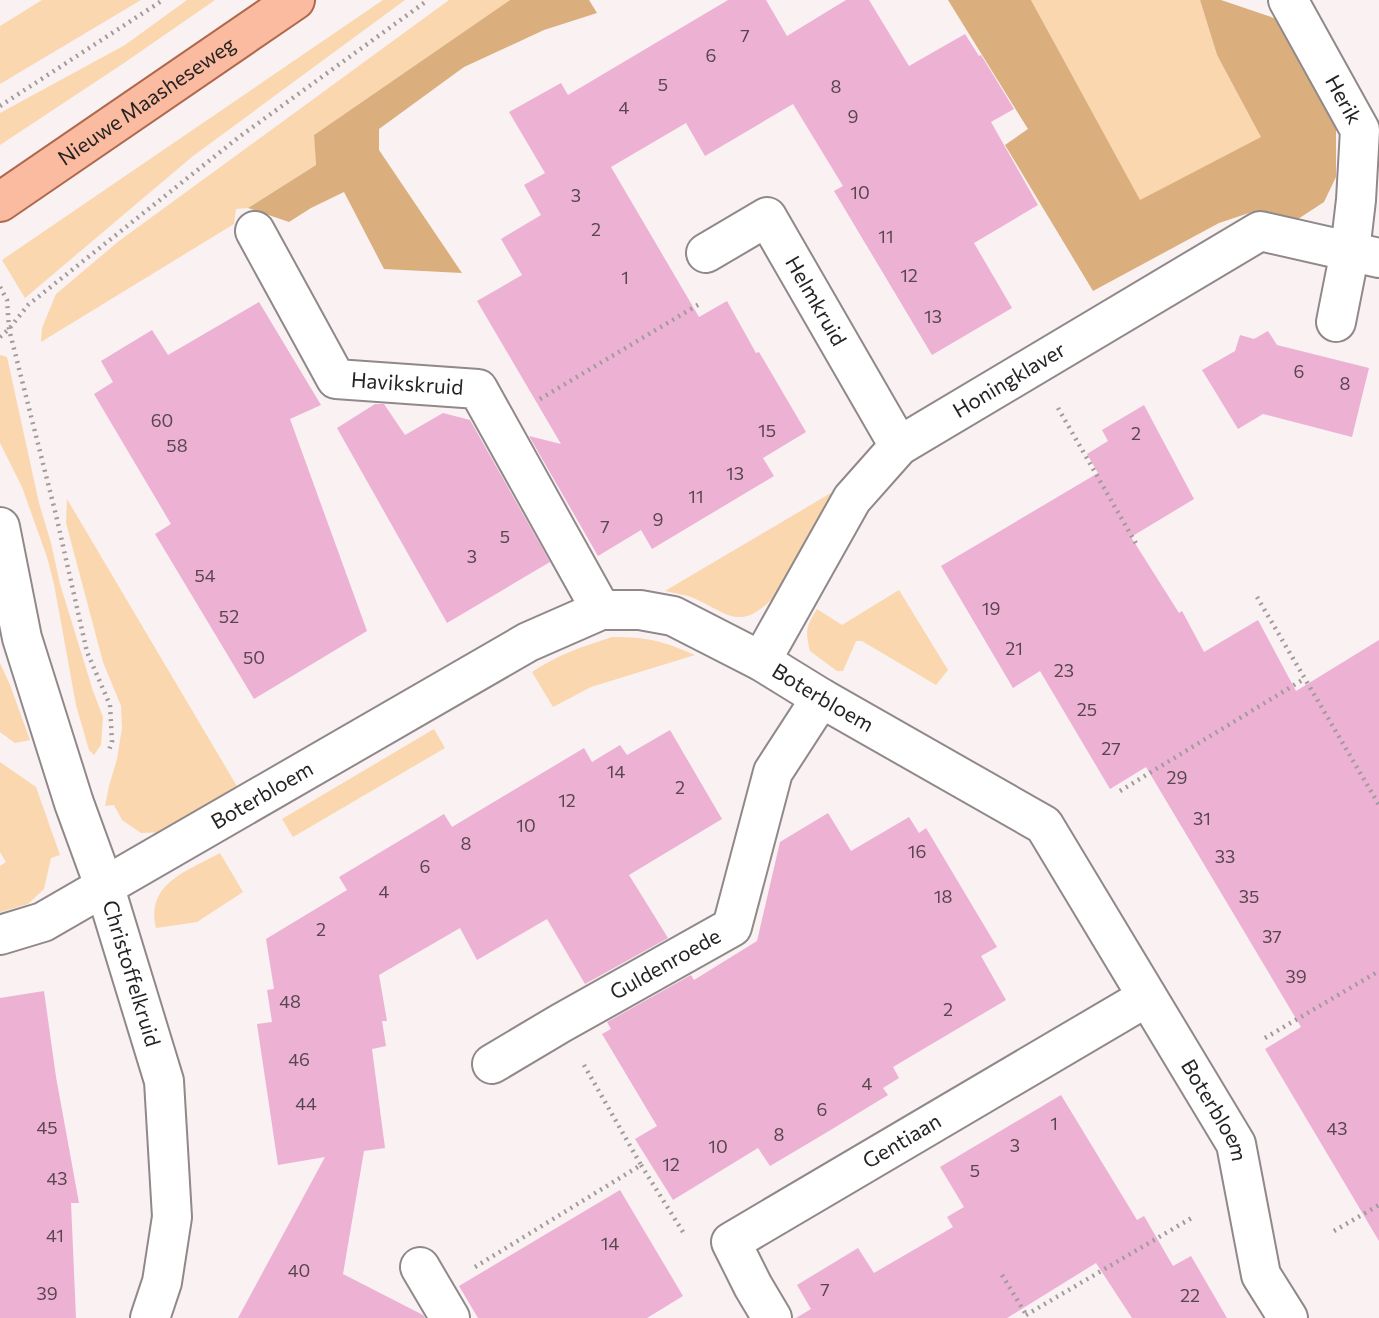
<svg xmlns="http://www.w3.org/2000/svg" width="1379" height="1318" font-family="Commissioner,sans-serif">
<style>
.green{fill:#fad7ae}
.forest{fill:#daaf7d}
.building{fill:#edb1d4}
.lines{fill:none;stroke-linecap:round;stroke-linejoin:round}
.minor-casing{stroke:#908889;stroke-width:42}
.major-casing{stroke:#ae684d;stroke-width:42}
.path{stroke:#a19b9c;stroke-width:4.5;stroke-dasharray:2 5;stroke-linecap:butt}
.minor{stroke:#fff;stroke-width:38}
.major{stroke:#fbbba1;stroke-width:38}
.labels{text-anchor:middle;stroke-width:6;stroke-linejoin:round;paint-order:stroke}
.number-label{font-size:18px;fill:#58464f}
.street-label{font-size:21px;fill:#262323;stroke:#f9f1f2}
</style>
<rect width="100%" height="100%" fill="#f9f1f2"/>
<path class="green" d="M 42,0 L 141,0 L 0,84 L 0,26 Z
M 187,0 L 215,0 L 121,65 L 0,145 L 0,113 L 125,45 Z
M 383,0 L 405,0 L 193,156 L 25,298 L 2,260 Z
M 449,0 L 510,0 L 314,135 L 316,165 L 248,208 L 236,209 L 234,224 L 41,342 L 42,328 L 56,294 L 119,241 Z
M 1031,0 L 1200,0 L 1217,55 L 1262,137 L 1100,221 L 1065,63 Z
M 0,355 L 7,357 L 39,503 L 51,543 L 60,584 L 93,691 L 103,717 L 101,745 L 94,755 L 89,750 L 76,705 L 54,584 L 47,557 L 22,487 L 0,443 Z
M 836,490 L 773,598 C 736,635 725,609 688,596 C 681,594 673,593 665,591 Z
M 67,499 L 238,788 L 170,832 L 141,833 L 122,820 L 114,805 L 105,806 L 109,786 L 117,759 L 122,728 L 121,706 L 103,662 L 66,523 Z
M 899,590 L 948,670 L 936,685 L 862,641 L 856,641 L 843,671 L 837,671 L 810,651 C 805,630 806,627 817,609 L 842,625 Z
M 612,637 C 647,637 663,641 695,655 L 591,687 L 553,707 L 532,672 C 557,655 584,646 612,637 Z
M 0,663 L 10,685 L 30,740 L 15,743 L 0,732 Z
M 434,729 L 445,748 L 293,837 L 282,819 Z
M 0,762 L 36,787 L 60,855 L 51,858 L 44,889 L 28,904 L 0,912 L 0,866 L 6,862 L 0,852 Z
M 220,853 L 243,892 L 197,922 L 156,928 C 145,883 188,871 220,853 Z"/>
<path class="forest" d="M 510,0 L 589,0 L 597,13 L 544,30 L 464,67 L 379,129 L 379,150 L 462,273 L 384,269 L 344,192 L 311,208 L 289,222 L 248,208 L 316,165 L 314,135 Z
M 948,0 L 1031,0 L 1140,200 L 1261,137 L 1217,55 L 1200,0 L 1221,0 L 1277,19 L 1320,89 L 1336,129 L 1336,177 L 1324,202 L 1298,219 L 1252,212 L 1219,223 L 1093,291 L 1005,145 L 1028,129 Z"/>
<path class="building" d="M 728,0 L 766,0 L 787,36 L 846,0 L 869,0 L 909,66 L 965,34 L 979,56 L 981,55 L 1014,109 L 991,122 L 1038,205 L 974,243 L 1012,308 L 932,355 L 834,191 L 843,186 L 793,104 L 705,156 L 686,123 L 611,167 L 699,317 L 727,301 L 756,353 L 759,352 L 806,432 L 763,458 L 774,476 L 652,549 L 641,530 L 598,556 L 529,436 L 561,444 L 477,301 L 522,275 L 501,239 L 541,215 L 524,185 L 545,173 L 509,112 L 561,83 L 568,95 Z
M 259,302 L 321,405 L 290,419 L 367,631 L 254,699 L 155,534 L 171,524 L 94,394 L 113,382 L 101,361 L 152,330 L 168,355 Z
M 1268,331 L 1277,345 L 1369,368 L 1352,437 L 1263,414 L 1238,429 L 1202,370 L 1235,351 L 1240,335 L 1254,339 Z
M 375,404 L 384,404 L 405,435 L 443,413 L 470,420 L 550,562 L 447,623 L 337,428 Z
M 1144,405 L 1194,499 L 1131,537 L 1179,613 L 1182,611 L 1204,652 L 1258,620 L 1296,691 L 1379,640 L 1379,1241 L 1265,1049 L 1301,1027 L 1146,767 L 1110,789 L 1040,671 L 1013,688 L 941,566 L 1098,473 L 1087,454 L 1108,441 L 1102,430 Z
M 670,730 L 722,819 L 629,875 L 668,938 L 585,984 L 547,919 L 477,960 L 460,928 L 379,975 L 387,1021 L 382,1021 L 386,1046 L 372,1049 L 385,1148 L 364,1151 L 343,1274 L 423,1315 L 425,1318 L 238,1318 L 325,1157 L 278,1165 L 257,1024 L 272,1022 L 267,990 L 274,989 L 266,939 L 347,890 L 339,877 L 444,814 L 452,827 L 584,748 L 592,762 L 620,745 L 627,755 Z
M 828,813 L 851,851 L 909,817 L 919,833 L 926,828 L 997,947 L 981,956 L 1006,1000 L 893,1067 L 899,1078 L 883,1088 L 888,1095 L 829,1131 L 770,1166 L 758,1148 L 673,1200 L 635,1139 L 657,1126 L 602,1034 L 611,1029 L 607,1022 L 691,975 L 694,980 L 757,941 L 780,842 Z
M 44,991 L 56,1077 L 79,1203 L 71,1203 L 76,1318 L 0,1318 L 0,998 Z
M 1061,1095 L 1137,1220 L 1144,1216 L 1173,1266 L 1191,1256 L 1227,1318 L 1132,1318 L 1096,1263 L 1007,1318 L 796,1318 L 811,1309 L 797,1285 L 858,1248 L 874,1273 L 953,1227 L 947,1217 L 964,1207 L 940,1167 Z
M 620,1190 L 683,1296 L 647,1318 L 478,1318 L 459,1286 Z"/>
<g class="lines">
<defs>
<g id="minor">
<path id="s1" d="M 1288,0 L 1360,130 L 1356,200 L 1350,251 L 1336,322"/>
<path id="s2" d="M 255,231 L 336,379 L 478,389 L 601,610"/>
<path id="s3" d="M 706,253 L 767,217 L 899,446"/>
<path id="s4" d="M 0,527 L 22,638 L 74,803 L 105,888 L 164,1081 L 172,1217 L 162,1282 L 150,1318"/>
<path id="s5" d="M 761,661 L 852,499 L 899,446 L 1260,231 L 1379,258"/>
<path id="s6" d="M 0,935 L 43,922 L 528,642 L 601,610 L 640,610 L 673,616 L 761,661 L 821,698 L 1044,825 L 1236,1144 L 1261,1275 L 1288,1318"/>
<path id="s7" d="M 492,1064 L 561,1023 L 732,927 L 773,772 L 821,698"/>
<path d="M 420,1267 L 450,1318"/>
<path id="s8" d="M 772,1318 L 753,1286 L 731,1242 L 1147,997"/>
</g>
<g id="major">
<path id="s9" d="M 0,202 L 295,0"/>
</g>
</defs>
<use href="#minor" class="minor-casing"/>
<use href="#major" class="major-casing"/>
<path class="path" d="M 0,106 L 163,0
M 0,287 L 7,300 L 9,329 L 56,515 L 87,652 L 110,705 L 112,742 L 109,750
M 0,337 L 9,329 L 28,305 L 239,137 L 428,0
M 540,399 L 701,303
M 1058,408 L 1138,547
M 1257,597 L 1379,805
M 1120,791 L 1304,679
M 1265,1038 L 1379,971
M 641,1165 L 683,1232
M 1334,1231 L 1379,1205
M 475,1267 L 641,1165 L 584,1065
M 1002,1275 L 1027,1316
M 1026,1315 L 1195,1216"/>
<use href="#minor" class="minor"/>
<use href="#major" class="major"/>
</g>
<g class="labels">
<g class="number-label">
<text x="745" y="42">7</text>
<text x="711" y="62">6</text>
<text x="663" y="91">5</text>
<text x="836" y="93">8</text>
<text x="624" y="114">4</text>
<text x="853" y="123">9</text>
<text x="860" y="199">10</text>
<text x="576" y="202">3</text>
<text x="596" y="236">2</text>
<text x="886" y="243">11</text>
<text x="909" y="282">12</text>
<text x="625" y="284">1</text>
<text x="933" y="323">13</text>
<text x="1299" y="378">6</text>
<text x="1345" y="390">8</text>
<text x="162" y="427">60</text>
<text x="767" y="437">15</text>
<text x="1136" y="440">2</text>
<text x="177" y="452">58</text>
<text x="735" y="480">13</text>
<text x="696" y="503">11</text>
<text x="658" y="526">9</text>
<text x="605" y="533">7</text>
<text x="505" y="543">5</text>
<text x="472" y="563">3</text>
<text x="205" y="582">54</text>
<text x="991" y="615">19</text>
<text x="229" y="623">52</text>
<text x="1014" y="655">21</text>
<text x="254" y="664">50</text>
<text x="1064" y="677">23</text>
<text x="1087" y="716">25</text>
<text x="1111" y="755">27</text>
<text x="616" y="778">14</text>
<text x="1177" y="784">29</text>
<text x="680" y="794">2</text>
<text x="567" y="807">12</text>
<text x="1202" y="825">31</text>
<text x="526" y="832">10</text>
<text x="466" y="850">8</text>
<text x="917" y="858">16</text>
<text x="1225" y="863">33</text>
<text x="425" y="873">6</text>
<text x="384" y="898">4</text>
<text x="943" y="903">18</text>
<text x="1249" y="903">35</text>
<text x="321" y="936">2</text>
<text x="1272" y="943">37</text>
<text x="1296" y="983">39</text>
<text x="290" y="1008">48</text>
<text x="948" y="1016">2</text>
<text x="299" y="1066">46</text>
<text x="867" y="1090">4</text>
<text x="306" y="1110">44</text>
<text x="822" y="1116">6</text>
<text x="1054" y="1130">1</text>
<text x="47" y="1134">45</text>
<text x="1337" y="1135">43</text>
<text x="779" y="1141">8</text>
<text x="1015" y="1152">3</text>
<text x="718" y="1153">10</text>
<text x="671" y="1171">12</text>
<text x="975" y="1177">5</text>
<text x="57" y="1185">43</text>
<text x="55" y="1242">41</text>
<text x="610" y="1250">14</text>
<text x="299" y="1277">40</text>
<text x="825" y="1296">7</text>
<text x="47" y="1300">39</text>
<text x="1190" y="1302">22</text>
</g>
<g class="street-label">
<text dy="7" stroke="none"><textPath href="#s1" startOffset="114">Herik</textPath></text>
<text dy="7" stroke="none"><textPath href="#s9" startOffset="178">Nieuwe Maasheseweg</textPath></text>
<text dy="7" stroke="none"><textPath href="#s3" startOffset="168">Helmkruid</textPath></text>
<text dy="7" stroke="none"><textPath href="#s5" startOffset="385">Honingklaver</textPath></text>
<text dy="7" stroke="none"><textPath href="#s2" startOffset="240">Havikskruid</textPath></text>
<text dy="7" stroke="none"><textPath href="#s6" startOffset="928">Boterbloem</textPath></text>
<text dy="7" stroke="none"><textPath href="#s6" startOffset="298">Boterbloem</textPath></text>
<text dy="7" stroke="none"><textPath href="#s7" startOffset="200">Guldenroede</textPath></text>
<text dy="7" stroke="none"><textPath href="#s4" startOffset="466">Christoffelkruid</textPath></text>
<text dy="7" stroke="none"><textPath href="#s6" startOffset="1516">Boterbloem</textPath></text>
<text dy="7" stroke="none"><textPath href="#s8" startOffset="285">Gentiaan</textPath></text>
</g>
</g>
</svg>
